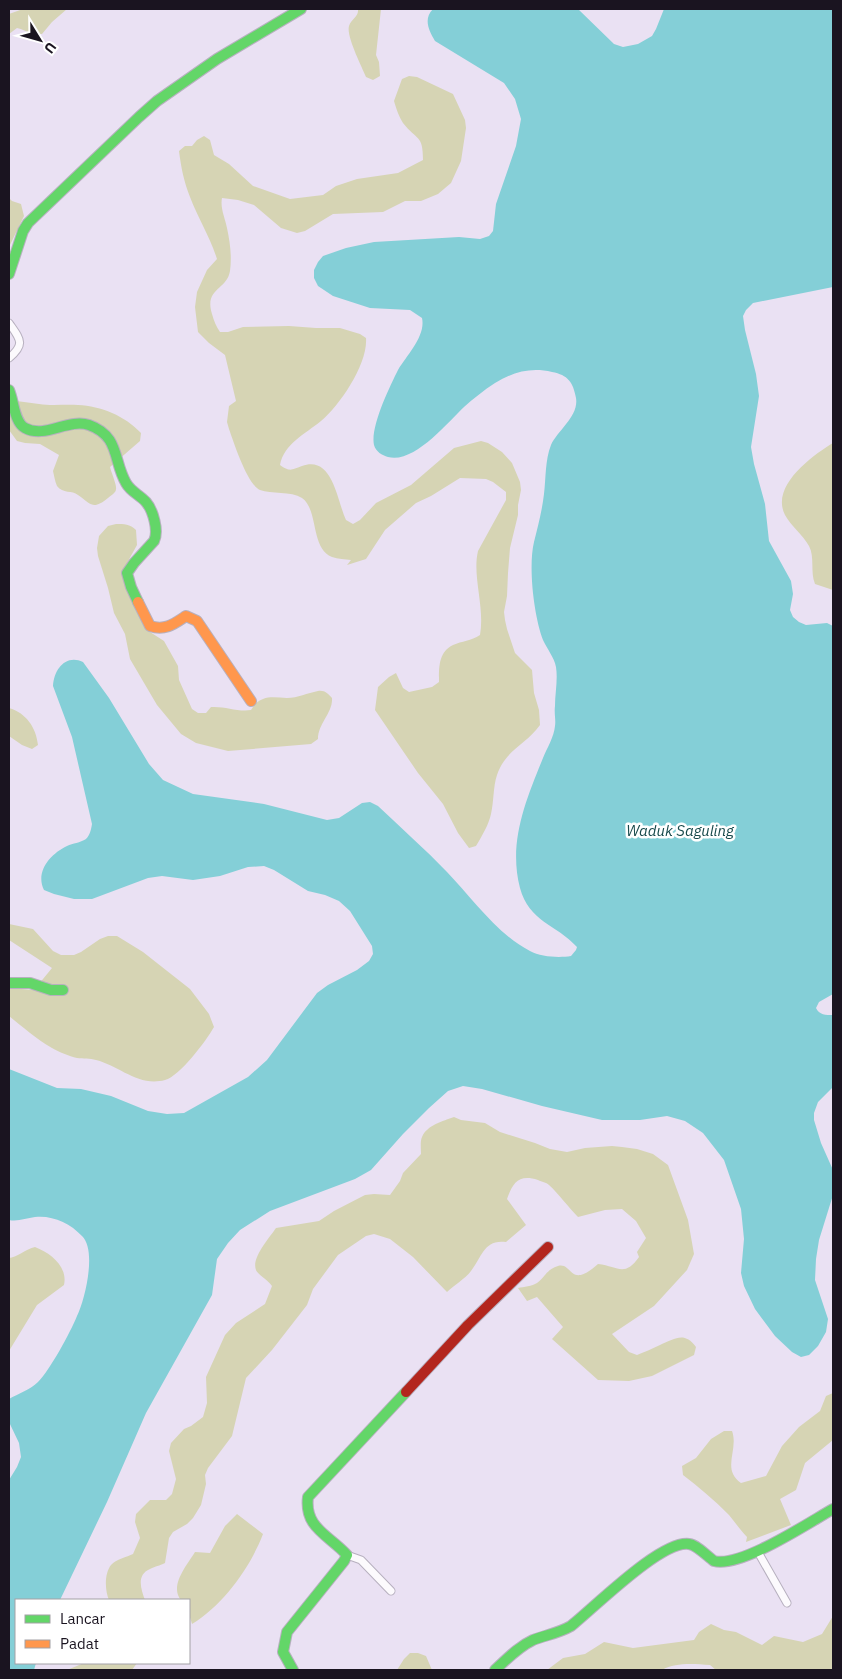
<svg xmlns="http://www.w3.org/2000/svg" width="842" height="1679" font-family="'IBM Plex Sans',sans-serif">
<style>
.green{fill:#d6d4b4}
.water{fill:#84cfd7}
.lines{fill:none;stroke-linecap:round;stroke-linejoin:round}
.street-casing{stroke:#b7b0bf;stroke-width:9}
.fast-casing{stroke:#b7b0bf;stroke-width:12}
.slow-casing{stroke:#b7b0bf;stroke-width:12}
.jam-casing{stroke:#b7b0bf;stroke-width:12}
.street{stroke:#fcfafd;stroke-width:7}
.fast{stroke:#63d668;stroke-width:10}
.slow{stroke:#ff974d;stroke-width:10}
.jam{stroke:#b3261e;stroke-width:10}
.labels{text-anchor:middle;stroke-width:5;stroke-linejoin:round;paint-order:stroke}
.water-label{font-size:15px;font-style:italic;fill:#17494b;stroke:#fff}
</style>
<rect width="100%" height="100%" fill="#eae1f3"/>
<path class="green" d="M 23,9 L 67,9 L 52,22 L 42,34 C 29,34 28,31 17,28 L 9,34 L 9,14 Z
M 358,9 L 381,9 L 376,55 L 379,62 L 380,76 L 373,80 L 366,77 C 362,67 346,36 349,26 C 351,19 359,17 358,9 Z
M 409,76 L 417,77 L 453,94 L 465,120 L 466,128 L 461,161 L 451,183 L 438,194 L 421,201 L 405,201 L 383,212 L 333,214 L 305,231 L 297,233 L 281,228 L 254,205 L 238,200 L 222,198 C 220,208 225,218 227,228 C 230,242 232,256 230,271 C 227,290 204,288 212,314 C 214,321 216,326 220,332 L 228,332 L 243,327 L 289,326 L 316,328 L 340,328 L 360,334 L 366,338 C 368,364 340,405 321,421 C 305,434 284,444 280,465 C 290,472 291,470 302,466 C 333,455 337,501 346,520 L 353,524 L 360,520 L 376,503 L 411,485 L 454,448 L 481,441 L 488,443 L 502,452 L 512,463 L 520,482 L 521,490 L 518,505 L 518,515 L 510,548 L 508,573 L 507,596 L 504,612 L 505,620 L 507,629 L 515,653 L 532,670 L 534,693 L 539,710 L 540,725 C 526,745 506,749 497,775 C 493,787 494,801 491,814 C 489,824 482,836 476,846 L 469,848 L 458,833 L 443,804 L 418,773 L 375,710 L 378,687 L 389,677 L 396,673 L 403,688 L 409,692 L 432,687 L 439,682 C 439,669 438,652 453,645 C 462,641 471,641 480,635 C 485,607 472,576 478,551 L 506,500 L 506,492 L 493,482 L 486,479 L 460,478 L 431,496 L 416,503 L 385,530 L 366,559 L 347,565 L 351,560 C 345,559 338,559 332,557 C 310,548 319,510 302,498 C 291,491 271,494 260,490 C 247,484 234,443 229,429 L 227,422 L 229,406 L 236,401 L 225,355 L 209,343 L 198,332 L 195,307 L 197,292 L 207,270 L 217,259 C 210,237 198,218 190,197 C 184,182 181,167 179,151 L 185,146 L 192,146 L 197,140 L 204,136 L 210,140 L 214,155 L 229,164 L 253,186 L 290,199 L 323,195 L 336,186 L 357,179 L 398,173 L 423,160 C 423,134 417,141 403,123 C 399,117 396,108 394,101 L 402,79 Z
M 9,198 L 12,201 L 21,204 L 24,216 L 9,247 Z
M 9,400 C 19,401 29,403 39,404 C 52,406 66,404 78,405 C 101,406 125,416 141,433 L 140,441 L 110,467 C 111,472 117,485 116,489 C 116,493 111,495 108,498 C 93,510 92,505 78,495 C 72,490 63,494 57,486 C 55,482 54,475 53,471 L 59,455 L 40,444 L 25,443 L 17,441 L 9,430 Z
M 833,443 L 833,590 L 815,584 C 810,572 815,557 809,546 C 803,535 791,526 785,515 C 770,486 813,455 833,443 Z
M 116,524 C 124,524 130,524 136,530 L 137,545 L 122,572 L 150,632 L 164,641 L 178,666 L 179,680 L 192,709 L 198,713 L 206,713 L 211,707 C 225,706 237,712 251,710 C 254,705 257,701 263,699 C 271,696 279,698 287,698 C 298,698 307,693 318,691 C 325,690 328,694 332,698 C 333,713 318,723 318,739 L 311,744 L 228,751 L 196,743 L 181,734 L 157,705 L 130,659 L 125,634 L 114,613 L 108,588 L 98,556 L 97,548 L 99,536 L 108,526 Z
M 9,708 C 26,713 36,727 38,745 L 32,749 L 22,745 L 9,736 Z
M 9,924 L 33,929 L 53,951 L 61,955 L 74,955 L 81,952 L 100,939 L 108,936 L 117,936 L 143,952 L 190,989 L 209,1014 L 214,1027 C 206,1041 180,1076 165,1080 C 138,1087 120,1066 96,1060 C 90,1058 83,1059 77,1058 C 69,1056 59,1052 52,1048 C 36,1039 23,1027 9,1016 L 9,988 L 34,990 L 52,968 L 9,940 Z
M 454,1117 L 461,1120 L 485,1123 L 500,1132 L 535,1143 L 550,1149 L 567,1152 L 585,1148 L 612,1146 L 622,1147 L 637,1149 L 653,1154 L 668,1165 L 688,1220 L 694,1254 L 687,1270 L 654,1306 L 612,1334 L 629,1352 L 637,1355 C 644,1352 652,1349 660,1345 C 675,1339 684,1331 696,1347 L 694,1355 L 652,1376 L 629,1381 L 598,1380 L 552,1339 L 563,1327 L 537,1297 L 527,1301 L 518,1288 C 524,1287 532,1286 537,1283 C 546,1276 546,1270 558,1266 C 573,1262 569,1290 598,1264 C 618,1266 624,1278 639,1257 L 637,1252 L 646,1238 L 636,1221 L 622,1209 L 605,1210 L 578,1217 C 568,1207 559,1194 549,1185 C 546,1182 542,1182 538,1180 C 519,1174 513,1182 507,1199 L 526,1225 L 506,1242 C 484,1239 482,1257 471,1271 C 465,1279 454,1285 447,1292 L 413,1257 L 390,1239 L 374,1234 L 366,1236 L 338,1255 L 313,1289 L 307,1305 L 272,1350 L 246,1378 L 232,1436 L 208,1468 L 205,1475 L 206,1484 L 201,1505 L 193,1518 L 187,1524 L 173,1532 L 169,1538 L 165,1563 C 159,1566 156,1566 150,1569 C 136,1575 141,1589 145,1600 L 109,1600 C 105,1591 104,1574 111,1565 C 116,1559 127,1557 133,1554 L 140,1538 L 135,1522 L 136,1514 L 150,1500 L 166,1500 L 172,1494 L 176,1479 L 169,1451 L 171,1443 L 184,1429 L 191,1426 L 203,1417 L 207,1403 L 206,1377 L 225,1335 L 236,1323 L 265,1304 L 272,1286 C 268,1280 257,1274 256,1270 C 251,1258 270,1237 276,1228 L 319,1221 L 334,1211 L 365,1195 L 374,1194 L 390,1195 L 400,1181 L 403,1173 L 421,1154 C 421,1149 420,1141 422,1137 C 427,1125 443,1121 454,1117 Z
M 35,1247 C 51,1253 68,1267 64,1285 L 37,1305 L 9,1351 L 9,1258 C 16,1258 26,1249 35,1247 Z
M 833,1393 L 833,1440 L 805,1463 L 796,1490 L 780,1499 L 791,1525 L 746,1542 L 747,1537 C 740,1530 735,1522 729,1515 C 714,1500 699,1487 683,1475 L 682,1466 L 696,1458 L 711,1439 L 724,1431 L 732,1431 C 739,1450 721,1469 741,1483 L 766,1476 L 782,1446 L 799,1427 L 820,1411 L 826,1396 Z
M 237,1514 L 263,1534 C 250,1568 223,1605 192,1624 L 189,1614 L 189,1600 L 181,1600 C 169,1586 187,1565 195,1552 L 210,1553 L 225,1526 Z
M 833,1616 L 833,1670 L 716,1670 L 710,1665 C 694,1664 676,1662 662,1670 L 547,1670 L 563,1658 L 585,1654 L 604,1642 L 633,1648 L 694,1640 L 699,1632 L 711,1624 L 724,1630 L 736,1632 L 762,1645 L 774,1636 L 803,1642 L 822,1634 Z
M 410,1653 L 418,1653 L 426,1656 L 432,1670 L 397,1670 L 404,1659 Z
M 84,1663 L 137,1663 L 132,1670 L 67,1670 Z"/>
<path class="water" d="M 433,9 L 578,9 L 614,44 L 623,47 L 638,44 L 652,36 L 656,29 L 664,9 L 833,9 L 833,287 L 753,303 L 746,310 L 743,316 L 745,330 L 756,374 L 759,396 L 751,447 L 754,464 L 765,504 L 769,541 L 791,581 L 793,594 L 790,610 L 793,617 L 799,622 L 806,625 L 827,623 L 833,626 L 833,994 L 819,1002 L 816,1008 C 819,1015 826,1015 833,1015 L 833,1087 L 818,1102 L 814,1113 L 814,1120 L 821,1143 L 833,1170 L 833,1195 L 819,1240 L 816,1259 L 815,1280 L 828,1319 L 826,1332 L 818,1346 L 809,1355 L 801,1357 L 792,1352 L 775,1336 L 755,1309 L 744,1286 L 741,1273 L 744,1239 L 741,1209 L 724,1160 L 703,1133 L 685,1121 L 667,1116 L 640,1120 L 602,1120 L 542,1106 L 482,1089 L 463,1086 L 448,1091 L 429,1108 L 403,1134 L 371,1170 L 355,1179 L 270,1211 L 240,1230 L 228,1243 L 217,1259 L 212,1295 L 146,1413 L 107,1502 L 60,1600 L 16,1600 L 16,1663 L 36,1663 L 34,1670 L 9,1670 L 9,1480 L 17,1467 L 21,1457 L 19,1443 L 9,1422 L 9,1399 C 18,1394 31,1389 38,1382 C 50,1370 70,1333 77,1316 C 85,1300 97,1250 82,1236 C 70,1223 52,1215 35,1217 C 26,1218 18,1222 9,1220 L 9,1069 L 57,1088 L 81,1089 L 111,1096 L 148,1111 L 167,1114 L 184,1113 L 248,1077 L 267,1060 L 317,993 L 328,985 L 357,970 L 369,961 L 373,954 L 372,946 L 350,911 L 339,901 L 325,895 L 308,891 L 274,870 L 264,866 L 248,867 L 220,876 L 193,880 L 162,876 L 148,878 L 92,899 L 74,899 L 54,894 L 44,890 C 35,872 50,854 67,846 C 73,843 80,843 86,839 C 90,835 91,830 92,824 L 72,737 L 53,686 C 54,669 66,654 83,662 L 109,698 L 149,764 L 163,780 L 193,794 L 264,804 L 327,820 L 339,818 L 362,803 L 370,802 L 378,806 C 401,828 425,849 447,872 C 472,898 498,935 530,951 C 541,957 559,958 571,956 L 576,950 L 577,947 C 556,924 529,922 520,888 C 508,842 526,800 543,758 C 547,748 554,737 555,726 C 556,720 554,713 555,706 C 555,693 558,680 556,667 C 554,657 547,649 543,640 C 534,616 528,567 534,542 C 538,526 542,511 544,494 C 546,478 545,460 551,445 C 558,430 579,416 576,398 C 573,382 568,375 552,372 C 531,367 513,372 495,383 C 484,390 473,399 464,407 C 447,423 414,464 388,457 C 382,455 376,452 374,445 C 370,427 390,386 398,370 C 407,355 426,336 422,318 L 410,310 L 370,308 L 333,296 L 318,286 L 314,278 L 314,270 L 318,262 L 323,256 L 346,248 L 374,242 L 459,237 L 480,239 L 489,236 L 493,231 L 496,204 L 516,146 L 521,119 L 515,99 L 504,83 L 435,41 C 429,31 423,19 433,9 Z"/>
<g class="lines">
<defs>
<path id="street" d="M 9,323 C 20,339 26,344 9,358
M 758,1552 L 787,1603
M 347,1555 L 361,1560 L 391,1591"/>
<path id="fast" d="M 9,274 L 23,231 L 28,223 L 139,117 L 157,101 L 217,59 L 301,9
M 9,390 C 14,401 14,422 25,428 C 45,439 68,418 89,425 C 120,436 113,461 126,483 C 131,492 140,495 146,502 C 153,510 159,531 154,541 L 134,563 L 127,573 L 131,587 L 138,602
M 9,983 L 30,983 L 51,990 L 63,990
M 293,1670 L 283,1652 L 287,1632 L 344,1561 L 347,1555 C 329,1535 304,1528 308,1497 L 406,1392
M 495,1670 C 507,1659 518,1647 533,1640 C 546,1635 559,1633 571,1626 C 594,1608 661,1540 689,1544 C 697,1545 707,1556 714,1561 C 741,1568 808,1523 833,1509"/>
<path id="slow" d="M 138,602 L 150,626 C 165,631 174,624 186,616 L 197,621 L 251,701"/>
<path id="jam" d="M 406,1392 L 468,1325 L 548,1247"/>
</defs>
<use href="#street" class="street-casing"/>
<use href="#fast" class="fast-casing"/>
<use href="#slow" class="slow-casing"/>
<use href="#jam" class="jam-casing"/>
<use href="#street" class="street"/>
<use href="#fast" class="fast"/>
<use href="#slow" class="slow"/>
<use href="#jam" class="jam"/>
</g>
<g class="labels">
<g class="water-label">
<text x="680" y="836">Waduk Saguling</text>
</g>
</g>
<rect width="842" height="1679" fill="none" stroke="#1a1420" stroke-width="20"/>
<rect x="15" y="1599" width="175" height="65" fill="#ffffff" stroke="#a3a1a6"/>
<rect x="25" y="1615" width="25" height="8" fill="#63d668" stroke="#a3a1a6"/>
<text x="60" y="1624" font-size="15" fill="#1a1420">Lancar</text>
<rect x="25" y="1640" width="25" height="8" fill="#ff974d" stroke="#a3a1a6"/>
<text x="60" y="1649" font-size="15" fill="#1a1420">Padat</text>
<g transform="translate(40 40) rotate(127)" stroke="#ffffff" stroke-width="4" paint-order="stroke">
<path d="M0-4L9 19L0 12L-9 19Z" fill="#1a1420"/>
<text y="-8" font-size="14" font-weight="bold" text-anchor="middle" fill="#1a1420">U</text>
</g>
</svg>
